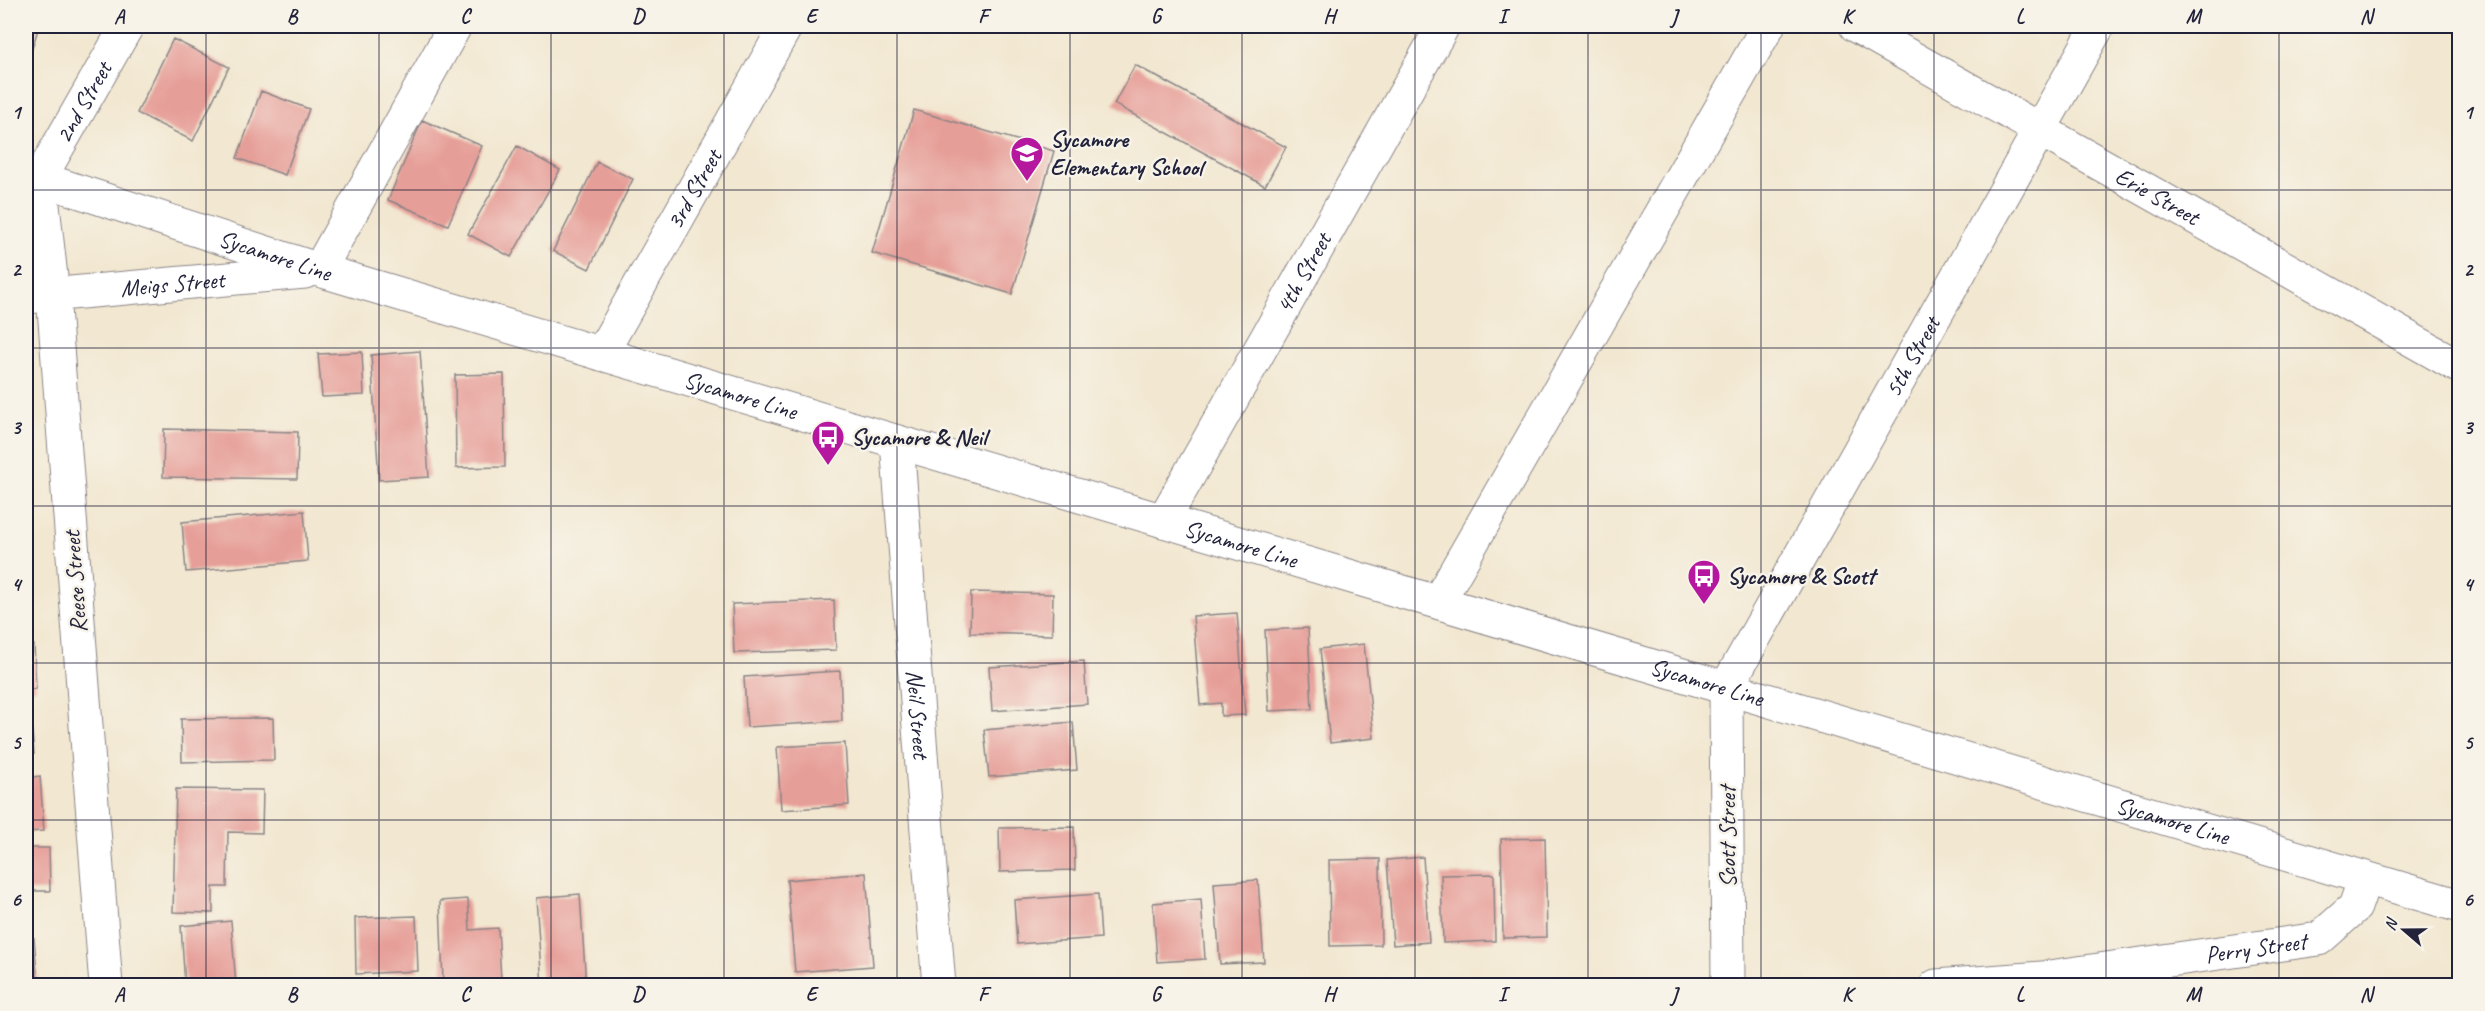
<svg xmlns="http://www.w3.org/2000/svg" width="2485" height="1011" font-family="Caveat,sans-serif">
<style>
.building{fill:#e69e98}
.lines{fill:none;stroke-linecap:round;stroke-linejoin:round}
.minor-casing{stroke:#8a8486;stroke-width:35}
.minor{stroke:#fff;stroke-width:33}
.grid{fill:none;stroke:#22223b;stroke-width:1.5;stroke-opacity:0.55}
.labels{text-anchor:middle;stroke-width:5;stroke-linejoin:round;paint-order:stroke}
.street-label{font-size:24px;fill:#22223b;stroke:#f7f3e8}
.poi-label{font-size:24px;font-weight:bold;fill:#22223b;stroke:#f7f3e8;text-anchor:start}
.neatline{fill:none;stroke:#22223b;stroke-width:2}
.grid-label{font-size:20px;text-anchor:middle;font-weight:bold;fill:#22223b}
</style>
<rect width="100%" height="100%" fill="#f7f3e8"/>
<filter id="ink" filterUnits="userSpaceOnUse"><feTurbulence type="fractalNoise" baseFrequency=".0167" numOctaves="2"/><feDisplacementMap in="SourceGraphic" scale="12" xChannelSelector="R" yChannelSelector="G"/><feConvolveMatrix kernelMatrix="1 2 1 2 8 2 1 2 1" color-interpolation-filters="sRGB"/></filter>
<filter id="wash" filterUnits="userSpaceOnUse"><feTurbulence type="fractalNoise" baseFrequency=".008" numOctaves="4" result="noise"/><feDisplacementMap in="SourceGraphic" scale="24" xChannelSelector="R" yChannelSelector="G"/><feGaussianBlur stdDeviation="1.35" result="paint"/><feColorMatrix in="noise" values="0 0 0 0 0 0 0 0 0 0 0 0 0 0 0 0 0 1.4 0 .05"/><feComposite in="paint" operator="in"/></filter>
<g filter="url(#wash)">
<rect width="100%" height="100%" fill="#f2e7d0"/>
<g id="blocks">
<path class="building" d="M 26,26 L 39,26 L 26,68 Z
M 173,39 L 229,67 L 193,141 L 137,113 Z
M 1135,65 L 1286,147 L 1265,186 L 1114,104 Z
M 261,91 L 309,109 L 285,175 L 237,158 Z
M 914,110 L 1054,151 L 1012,294 L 872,253 Z
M 422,120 L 482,146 L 448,225 L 388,200 Z
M 517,146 L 560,170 L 511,257 L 468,234 Z
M 597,162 L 633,179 L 589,269 L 553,251 Z
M 420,351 L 429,477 L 379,480 L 371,355 Z
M 362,352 L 364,395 L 322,397 L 318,354 Z
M 504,374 L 505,467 L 456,468 L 455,375 Z
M 164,429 L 298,432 L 297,479 L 163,477 Z
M 304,511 L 308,561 L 186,572 L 182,522 Z
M 971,592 L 1053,594 L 1052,635 L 970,633 Z
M 26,595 L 28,595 L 31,641 L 26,641 Z
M 834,600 L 836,650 L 734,653 L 732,604 Z
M 1237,613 L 1245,715 L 1221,716 L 1221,703 L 1200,705 L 1193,616 Z
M 1308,628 L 1312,709 L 1269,711 L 1265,630 Z
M 1364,644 L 1374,738 L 1330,743 L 1320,649 Z
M 26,645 L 34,645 L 36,689 L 26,690 Z
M 1084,661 L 1087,704 L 992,711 L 989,667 Z
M 840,671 L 842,721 L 747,727 L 744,677 Z
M 30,708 L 34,754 L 26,755 L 26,709 Z
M 273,718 L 274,760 L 182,762 L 181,719 Z
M 1073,722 L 1077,770 L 989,777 L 984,730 Z
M 845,743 L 849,805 L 781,810 L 777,747 Z
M 40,776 L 44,831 L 26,832 L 26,778 Z
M 176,789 L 263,790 L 262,833 L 228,832 L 227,887 L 213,887 L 213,913 L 173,912 Z
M 1074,827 L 1075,870 L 1000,872 L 999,828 Z
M 1545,838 L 1547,937 L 1503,938 L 1501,839 Z
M 26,848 L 49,848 L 50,891 L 26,891 Z
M 1423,857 L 1429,942 L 1393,945 L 1387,860 Z
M 1380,859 L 1381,945 L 1330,946 L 1329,860 Z
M 866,873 L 873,966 L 795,972 L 787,880 Z
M 1494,874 L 1495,941 L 1443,943 L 1441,875 Z
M 1258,880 L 1264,962 L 1220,964 L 1214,883 Z
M 580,894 L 586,986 L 542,986 L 536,898 Z
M 1098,894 L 1101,938 L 1017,944 L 1014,900 Z
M 468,899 L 470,930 L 498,928 L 501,980 L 443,983 L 440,901 Z
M 1201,899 L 1205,959 L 1157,962 L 1153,903 Z
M 416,916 L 418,971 L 356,974 L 355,918 Z
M 231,921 L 236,986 L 185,986 L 181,926 Z
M 26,938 L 34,938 L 38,986 L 26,986 Z"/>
</g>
</g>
<g filter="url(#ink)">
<use href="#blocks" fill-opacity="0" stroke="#8a8486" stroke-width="1.5"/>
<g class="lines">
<defs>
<g id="minor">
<path id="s1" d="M 1856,26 L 2460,367"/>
<path id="s2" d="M 26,174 L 319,270 L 2460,906"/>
<path d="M 319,270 L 455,26"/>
<path id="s3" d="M 26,297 L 305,272"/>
<path id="s4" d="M 601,354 L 786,26"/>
<path id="s5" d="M 897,442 L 939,986"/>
<path id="s6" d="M 1163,521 L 1443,26"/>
<path d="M 1438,602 L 1768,26"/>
<path id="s7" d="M 106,986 L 53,295 L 40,178 L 127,26"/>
<path id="s8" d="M 1728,986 L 1726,688 L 2098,26"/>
<path id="s9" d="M 1936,986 L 2042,978 L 2319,939 L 2355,907 L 2365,878"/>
</g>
</defs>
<use href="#minor" class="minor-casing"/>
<use href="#minor" class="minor"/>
</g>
</g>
<path class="grid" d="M 206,26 L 206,986M 379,26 L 379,986M 551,26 L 551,986M 724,26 L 724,986M 897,26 L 897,986M 1070,26 L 1070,986M 1242,26 L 1242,986M 1415,26 L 1415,986M 1588,26 L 1588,986M 1761,26 L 1761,986M 1934,26 L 1934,986M 2106,26 L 2106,986M 2279,26 L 2279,986M 26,190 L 2460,190M 26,348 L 2460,348M 26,506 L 2460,506M 26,663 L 2460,663M 26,820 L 2460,820"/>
<defs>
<symbol id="school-pin" viewBox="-11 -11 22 30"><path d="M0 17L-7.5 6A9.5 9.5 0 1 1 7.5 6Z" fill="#b5179e" stroke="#f7f3e8"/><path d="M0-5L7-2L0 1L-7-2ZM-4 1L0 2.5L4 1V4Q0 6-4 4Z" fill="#fff"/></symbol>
<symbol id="bus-pin" viewBox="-11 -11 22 30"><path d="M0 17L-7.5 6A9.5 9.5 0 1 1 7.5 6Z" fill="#b5179e" stroke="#f7f3e8"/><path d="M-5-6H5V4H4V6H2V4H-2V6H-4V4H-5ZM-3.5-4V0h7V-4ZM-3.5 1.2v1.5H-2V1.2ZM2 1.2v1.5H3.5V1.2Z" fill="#fff"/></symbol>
</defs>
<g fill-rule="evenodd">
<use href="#school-pin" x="1008" y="134" width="38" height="52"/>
<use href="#bus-pin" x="809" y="418" width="38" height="52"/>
<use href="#bus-pin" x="1685" y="557" width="38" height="52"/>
</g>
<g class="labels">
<g class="street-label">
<text dy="8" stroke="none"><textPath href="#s7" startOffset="898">2nd Street</textPath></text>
<text dy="8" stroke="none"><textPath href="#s4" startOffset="189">3rd Street</textPath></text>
<text dy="8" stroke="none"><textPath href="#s1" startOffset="346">Erie Street</textPath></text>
<text dy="8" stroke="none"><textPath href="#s2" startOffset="262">Sycamore Line</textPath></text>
<text dy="8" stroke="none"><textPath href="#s6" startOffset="285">4th Street</textPath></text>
<text dy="8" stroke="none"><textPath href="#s3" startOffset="147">Meigs Street</textPath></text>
<text dy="8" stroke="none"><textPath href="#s8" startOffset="678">5th Street</textPath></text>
<text dy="8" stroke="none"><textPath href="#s2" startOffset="748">Sycamore Line</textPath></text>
<text dy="8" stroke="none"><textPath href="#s2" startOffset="1270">Sycamore Line</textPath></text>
<text transform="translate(75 582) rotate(-94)" y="8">Reese Street</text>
<text dy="8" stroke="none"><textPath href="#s2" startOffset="1756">Sycamore Line</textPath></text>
<text dy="8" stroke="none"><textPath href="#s5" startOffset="273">Neil Street</textPath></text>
<text dy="8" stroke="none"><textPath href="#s2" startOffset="2242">Sycamore Line</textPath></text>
<text transform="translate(1727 837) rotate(-90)" y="8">Scott Street</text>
<text dy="8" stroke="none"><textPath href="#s9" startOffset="322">Perry Street</textPath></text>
</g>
<g class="poi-label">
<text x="1050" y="147">Sycamore<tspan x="1050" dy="28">Elementary School</tspan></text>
<text x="851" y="445">Sycamore &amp; Neil</text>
<text x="1727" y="584">Sycamore &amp; Scott</text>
</g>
</g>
<rect width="2485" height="1011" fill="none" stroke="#f7f3e8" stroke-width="66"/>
<g transform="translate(2404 930) rotate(290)" stroke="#f7f3e8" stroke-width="4.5" paint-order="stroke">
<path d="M0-4.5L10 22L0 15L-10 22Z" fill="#22223b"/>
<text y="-9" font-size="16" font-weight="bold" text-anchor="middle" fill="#22223b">N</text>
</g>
<rect x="33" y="33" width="2419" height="945" class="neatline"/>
<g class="grid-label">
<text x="119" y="23">A</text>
<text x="292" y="23">B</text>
<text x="465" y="23">C</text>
<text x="638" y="23">D</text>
<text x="811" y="23">E</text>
<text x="983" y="23">F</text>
<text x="1156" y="23">G</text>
<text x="1329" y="23">H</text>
<text x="1502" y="23">I</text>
<text x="1674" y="23">J</text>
<text x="1847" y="23">K</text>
<text x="2020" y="23">L</text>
<text x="2193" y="23">M</text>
<text x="2366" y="23">N</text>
<text x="16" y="119">1</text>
<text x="2468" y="119">1</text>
<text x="16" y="276">2</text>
<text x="2468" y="276">2</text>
<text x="16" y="434">3</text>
<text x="2468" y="434">3</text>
<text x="16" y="591">4</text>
<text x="2468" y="591">4</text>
<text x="16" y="749">5</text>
<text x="2468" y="749">5</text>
<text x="16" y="906">6</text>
<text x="2468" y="906">6</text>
<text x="119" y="1001">A</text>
<text x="292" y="1001">B</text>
<text x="465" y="1001">C</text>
<text x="638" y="1001">D</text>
<text x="811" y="1001">E</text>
<text x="983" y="1001">F</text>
<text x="1156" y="1001">G</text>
<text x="1329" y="1001">H</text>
<text x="1502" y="1001">I</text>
<text x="1674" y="1001">J</text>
<text x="1847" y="1001">K</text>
<text x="2020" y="1001">L</text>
<text x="2193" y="1001">M</text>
<text x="2366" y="1001">N</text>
</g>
</svg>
